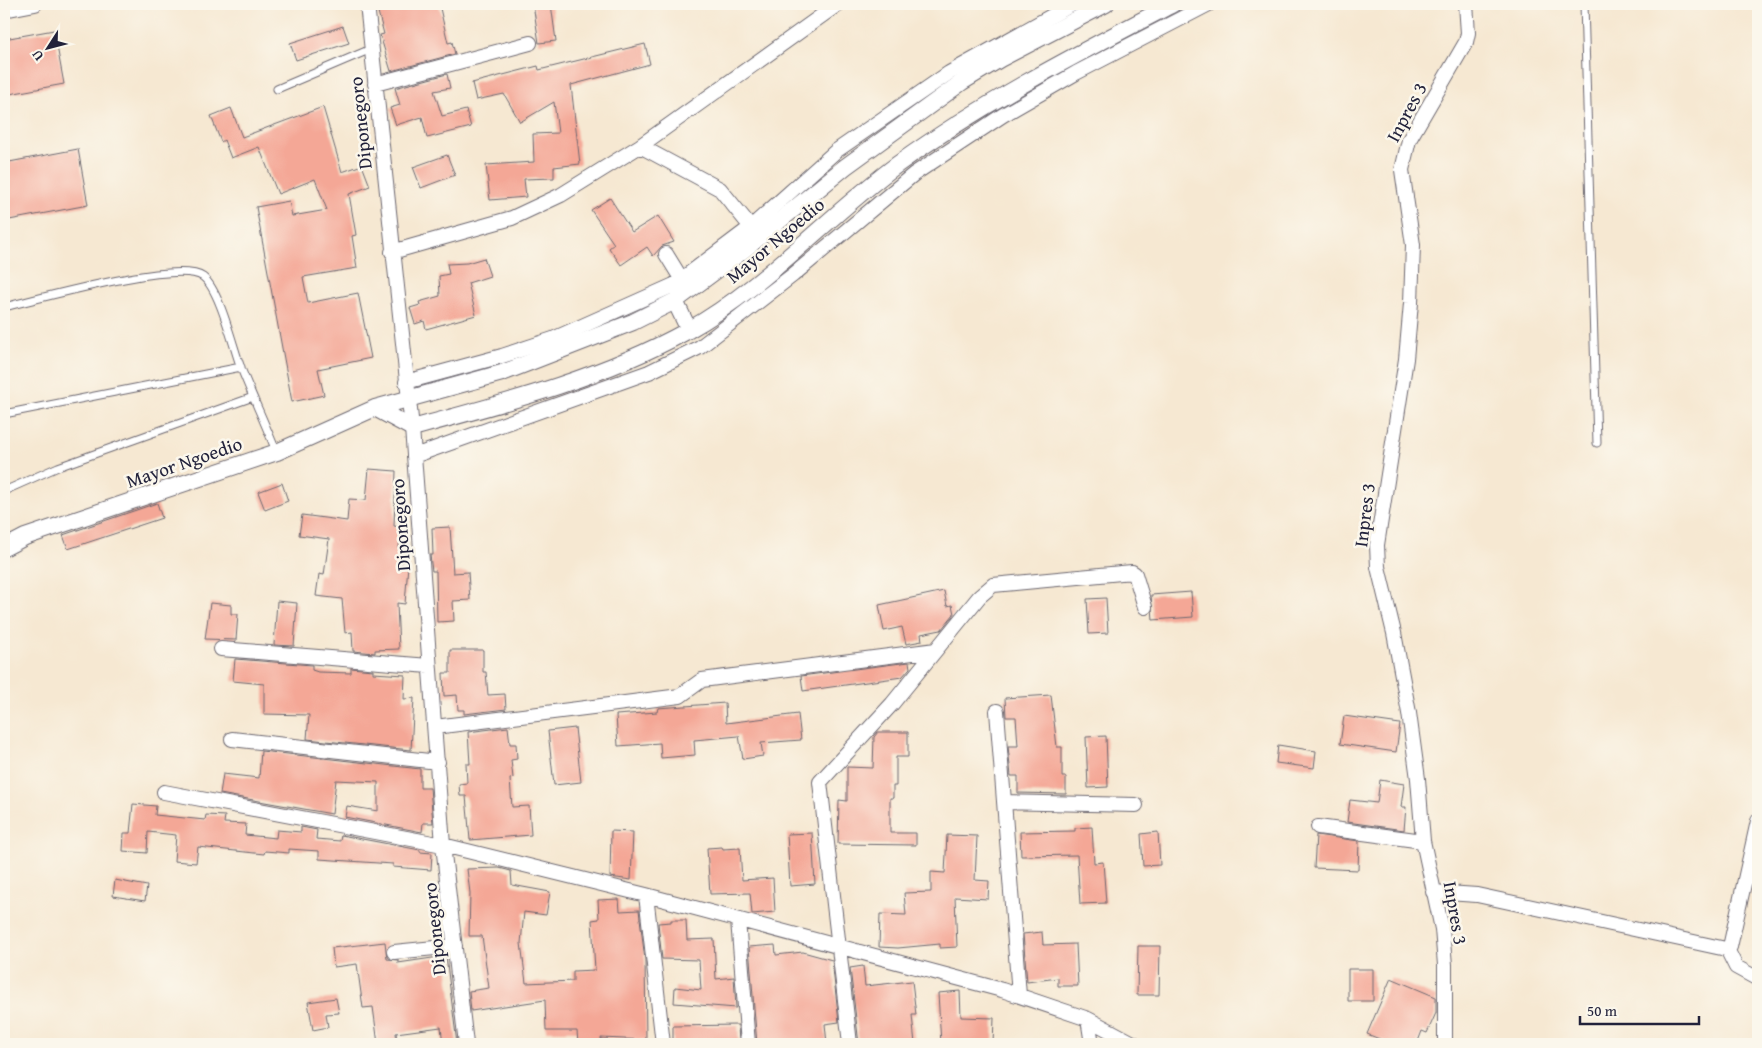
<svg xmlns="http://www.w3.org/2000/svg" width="1762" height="1048" font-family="'Gentium Book Plus',serif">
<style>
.building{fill:#f4a796}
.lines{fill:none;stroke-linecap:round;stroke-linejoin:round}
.service-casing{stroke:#6c6770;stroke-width:9}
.minor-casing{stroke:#6c6770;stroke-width:16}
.tertiary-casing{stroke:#6c6770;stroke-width:18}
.service{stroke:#fff;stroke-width:7}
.minor{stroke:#fff;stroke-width:14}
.tertiary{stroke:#fff;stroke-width:16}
.labels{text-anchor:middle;stroke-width:5;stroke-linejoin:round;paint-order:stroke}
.street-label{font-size:19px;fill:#22223b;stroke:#fbf7ec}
</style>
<rect width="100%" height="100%" fill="#fbf7ec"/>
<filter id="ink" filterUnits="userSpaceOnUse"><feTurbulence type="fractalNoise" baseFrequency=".02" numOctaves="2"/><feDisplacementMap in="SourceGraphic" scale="10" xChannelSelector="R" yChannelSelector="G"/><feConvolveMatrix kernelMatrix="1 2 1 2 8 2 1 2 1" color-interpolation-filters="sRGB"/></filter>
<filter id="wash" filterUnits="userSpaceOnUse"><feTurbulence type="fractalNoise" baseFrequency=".0096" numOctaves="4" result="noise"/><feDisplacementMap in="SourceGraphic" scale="20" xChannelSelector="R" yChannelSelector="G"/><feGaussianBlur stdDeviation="1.12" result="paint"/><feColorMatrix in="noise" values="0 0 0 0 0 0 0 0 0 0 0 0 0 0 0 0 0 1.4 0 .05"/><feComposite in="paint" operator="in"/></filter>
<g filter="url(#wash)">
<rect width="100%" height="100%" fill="#f6e8d2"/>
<g id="blocks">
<path class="building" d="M 411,4 L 439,4 L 448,43 L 452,42 L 455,54 L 391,71 L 380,35 L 384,34 L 378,12 Z
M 533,4 L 551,4 L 556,41 L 539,43 Z
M 343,26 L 349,43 L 296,60 L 290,43 Z
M 54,30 L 64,84 L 4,95 L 4,39 Z
M 645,44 L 650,64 L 571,85 L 580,164 L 554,167 L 554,178 L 524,179 L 526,197 L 490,200 L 486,165 L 534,162 L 533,134 L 558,133 L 554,102 L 520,122 L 504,94 L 476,100 L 472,83 L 538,66 L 539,70 Z
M 447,74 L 450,88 L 434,91 L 442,116 L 466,110 L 471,127 L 427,138 L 422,117 L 396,125 L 390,108 L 400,105 L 395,88 Z
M 323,107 L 342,172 L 362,165 L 370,186 L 349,194 L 356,235 L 352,236 L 357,268 L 303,277 L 308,303 L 358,293 L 371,358 L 318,369 L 324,395 L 292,402 L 256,207 L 289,201 L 292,216 L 327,210 L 315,179 L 278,194 L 259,147 L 231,158 L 224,140 L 221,142 L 211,116 L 231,108 L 242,137 Z
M 78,149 L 88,205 L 4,221 L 4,163 Z
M 447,155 L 455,175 L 421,188 L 413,167 Z
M 610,198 L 632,232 L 658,216 L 674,242 L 662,246 L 653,256 L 647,247 L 621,265 L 609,248 L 614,244 L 591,210 Z
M 484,258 L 490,276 L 468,283 L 476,315 L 426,329 L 424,321 L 415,324 L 410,308 L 420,305 L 419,302 L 440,296 L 439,276 L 449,274 L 447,264 L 467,263 Z
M 369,469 L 396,471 L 394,526 L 401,527 L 399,548 L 403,549 L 401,564 L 408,565 L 405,604 L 397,603 L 399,649 L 375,650 L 375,653 L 353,651 L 352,632 L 345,633 L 342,599 L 316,596 L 319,574 L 324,575 L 329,539 L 299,535 L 302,515 L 347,521 L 349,499 L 366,500 Z
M 282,483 L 288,501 L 265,510 L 258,492 Z
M 157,503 L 162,518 L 68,549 L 63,535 Z
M 450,527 L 453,573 L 468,572 L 470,600 L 453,601 L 454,621 L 437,622 L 436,571 L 432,571 L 430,555 L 433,555 L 432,528 Z
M 944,591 L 947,606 L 952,605 L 954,614 L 941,630 L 921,634 L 922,641 L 906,644 L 902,627 L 884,631 L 879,605 Z
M 1191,592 L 1193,617 L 1153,620 L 1151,595 Z
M 1106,598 L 1108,633 L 1089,634 L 1087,599 Z
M 277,601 L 297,603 L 294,646 L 274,645 Z
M 210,603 L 231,605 L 231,614 L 238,614 L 236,640 L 205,639 Z
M 450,650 L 483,650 L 483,672 L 486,672 L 488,695 L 505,694 L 506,709 L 464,714 L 464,710 L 458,710 L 457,695 L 444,696 L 443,673 L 450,673 Z
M 235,659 L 312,665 L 312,670 L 318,672 L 351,673 L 351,668 L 373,670 L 373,673 L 405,675 L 404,699 L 414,698 L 411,750 L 307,739 L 309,715 L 264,714 L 264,684 L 233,681 Z
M 909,662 L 910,668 L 902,677 L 803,691 L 801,676 Z
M 1051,695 L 1057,747 L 1062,747 L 1062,777 L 1066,777 L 1066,794 L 1018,793 L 1018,776 L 1011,776 L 1008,746 L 1018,746 L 1016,717 L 1006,717 L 1005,698 Z
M 725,703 L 726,723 L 798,714 L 801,740 L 761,743 L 763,756 L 743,759 L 739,736 L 694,740 L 695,755 L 661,758 L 660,743 L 618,746 L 616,715 L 657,712 L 658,708 Z
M 1344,716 L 1400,724 L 1396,752 L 1340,744 Z
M 508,727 L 510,744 L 516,744 L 517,759 L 511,760 L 513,778 L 510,779 L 512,807 L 529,806 L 531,835 L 470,840 L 466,796 L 460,796 L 459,784 L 467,783 L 466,764 L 470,764 L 468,732 Z
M 575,728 L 581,782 L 554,785 L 548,731 Z
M 878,732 L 908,732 L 908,757 L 896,757 L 896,786 L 893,786 L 893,798 L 890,798 L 890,833 L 916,833 L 916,845 L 838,844 L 839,800 L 847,801 L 847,767 L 873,768 L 874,737 Z
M 1106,736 L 1108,787 L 1088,788 L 1086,737 Z
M 1278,745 L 1316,751 L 1314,768 L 1276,763 Z
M 261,751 L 420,769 L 420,788 L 430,788 L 433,823 L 423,823 L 422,832 L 345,817 L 347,806 L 378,811 L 378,782 L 336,780 L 332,814 L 220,794 L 223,774 L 259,778 Z
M 1380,780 L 1404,784 L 1401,807 L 1406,807 L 1404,830 L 1347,822 L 1350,800 L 1377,803 Z
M 133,804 L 156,806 L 155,815 L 205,820 L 206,815 L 225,816 L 224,823 L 246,824 L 245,835 L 276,838 L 277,830 L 301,832 L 301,827 L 317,830 L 316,839 L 340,841 L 341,835 L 420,850 L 420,852 L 432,853 L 431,870 L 393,867 L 393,864 L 319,859 L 319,851 L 289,849 L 289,853 L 265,851 L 264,854 L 198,847 L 196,863 L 174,861 L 176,835 L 148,832 L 147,853 L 123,851 L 124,833 L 130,833 Z
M 1092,827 L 1094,863 L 1103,862 L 1106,903 L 1080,904 L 1077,855 L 1021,856 L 1020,832 L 1075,831 L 1075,828 Z
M 611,831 L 633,832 L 631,880 L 610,877 Z
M 1158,832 L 1160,865 L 1143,866 L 1141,834 Z
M 812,833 L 815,884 L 790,886 L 787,834 Z
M 947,835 L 977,836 L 975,880 L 989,881 L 988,899 L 955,897 L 957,947 L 940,948 L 940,944 L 898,948 L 879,947 L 880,914 L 906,915 L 904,893 L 931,892 L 931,872 L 945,873 Z
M 1316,835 L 1359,841 L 1358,870 L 1314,868 Z
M 722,847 L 723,849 L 740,848 L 742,880 L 773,878 L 775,912 L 752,914 L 750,893 L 710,894 L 707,848 Z
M 499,868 L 511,871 L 512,885 L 550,892 L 546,915 L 524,912 L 521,943 L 526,983 L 573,981 L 573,971 L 595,970 L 592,920 L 599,919 L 598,900 L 619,899 L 620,911 L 639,910 L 645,960 L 646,1040 L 601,1038 L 602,1044 L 578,1044 L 577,1031 L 546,1031 L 545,1000 L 471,1011 L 469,991 L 489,988 L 482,936 L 469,936 L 470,893 L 467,869 Z
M 115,880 L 147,886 L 145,901 L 113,896 Z
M 671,920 L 686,920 L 687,940 L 714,939 L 716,979 L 734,977 L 736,1008 L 674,1003 L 675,987 L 701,990 L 699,960 L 662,959 L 658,923 L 671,922 Z
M 1042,932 L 1043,945 L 1076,944 L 1078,986 L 1058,986 L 1058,978 L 1027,982 L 1023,934 Z
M 385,942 L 387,959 L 398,960 L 398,963 L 446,956 L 457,1044 L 443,1044 L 441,1027 L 396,1033 L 397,1042 L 378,1044 L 373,1007 L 363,1008 L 357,964 L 334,967 L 332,948 Z
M 775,945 L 776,955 L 803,952 L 832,960 L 839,1022 L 825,1024 L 827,1044 L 757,1044 L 749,947 Z
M 1138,946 L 1160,946 L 1159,995 L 1137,995 Z
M 863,966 L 865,986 L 912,981 L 916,1015 L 912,1015 L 915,1044 L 859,1044 L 850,968 Z
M 1348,969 L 1373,969 L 1373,1001 L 1348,1001 Z
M 1391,978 L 1436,997 L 1436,1013 L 1427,1033 L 1422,1031 L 1417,1044 L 1392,1044 L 1367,1034 Z
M 960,991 L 961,1017 L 994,1018 L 993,1044 L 941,1044 L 938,993 Z
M 336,998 L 339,1013 L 326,1014 L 328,1027 L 313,1030 L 308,1002 Z
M 738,1025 L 739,1044 L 673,1044 L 673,1026 Z"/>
</g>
</g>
<g filter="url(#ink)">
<use href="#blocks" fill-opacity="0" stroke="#6c6770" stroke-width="1"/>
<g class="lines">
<defs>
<path id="service" d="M 1584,4 L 1597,443
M 277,89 L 371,49
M 4,307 C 38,299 179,259 203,277 C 220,290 233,347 241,368 C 252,396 265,423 276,451
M 4,414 L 241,367
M 4,491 L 58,467 L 253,397"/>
<path id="minor" d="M 367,4 L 412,428 L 443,845 L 466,1044
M 4,10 L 35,4
M 375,84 L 530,43
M 640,146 L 720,189 L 751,227
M 392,252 L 512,218 L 561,195 L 640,146 L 838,4
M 666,254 L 682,280
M 406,382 L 502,356 L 553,339 L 674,285 L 751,227 L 836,151 L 949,73 L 1073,4
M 414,456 L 649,372 L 700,347 L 793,275 L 914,174 L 1003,115 L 1076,73 L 1209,4
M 221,649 L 429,666
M 997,711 L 1019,995
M 435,727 L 680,696 L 702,680 L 936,650
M 232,739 L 438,762
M 164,792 L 443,845 L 646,895 L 1002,990 L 1088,1019 L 1135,1044
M 1004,802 L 1136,805
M 1318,827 L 1423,841
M 1433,892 L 1477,895 L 1726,949 L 1730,947 L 1758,821
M 646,895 L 663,1044
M 738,920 L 748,1044
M 1727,949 L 1736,967 L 1758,979
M 394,952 L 455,946
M 1088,1019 L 1092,1044
M 850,1044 L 820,782 L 892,704 L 979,597 L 993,585 L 1132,572 L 1135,574 L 1145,607
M 1445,1044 L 1445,965 L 1442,929 L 1423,841 L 1418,779 L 1409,713 L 1394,633 L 1378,567 L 1377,545 L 1406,359 L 1411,303 L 1413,245 L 1402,170 L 1409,140 L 1466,42 L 1468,33 L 1466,4"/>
<path id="tertiary" d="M 675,301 L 689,330
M 375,408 L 412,428 C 505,403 602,378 687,331 C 766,287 826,217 898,164 C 985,101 1079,53 1173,4
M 4,548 L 25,537 L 277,452 L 375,408 L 502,373 L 633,322 L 675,301 L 744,250 L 845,167 L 962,82 L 1000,59 L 1106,4"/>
</defs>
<use href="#service" class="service-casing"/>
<use href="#minor" class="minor-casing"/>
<use href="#tertiary" class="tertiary-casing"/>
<use href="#service" class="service"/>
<use href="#minor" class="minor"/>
<use href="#tertiary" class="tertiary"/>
</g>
</g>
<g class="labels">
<g class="street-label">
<text transform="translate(1406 112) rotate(-62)" y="7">Inpres 3</text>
<text transform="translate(360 123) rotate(-96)" y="7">Diponegoro</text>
<text transform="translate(775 240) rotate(-40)" y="7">Mayor Ngoedio</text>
<text transform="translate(184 462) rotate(-19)" y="7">Mayor Ngoedio</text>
<text transform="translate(1364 515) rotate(-83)" y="7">Inpres 3</text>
<text transform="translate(400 525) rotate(-94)" y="7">Diponegoro</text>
<text transform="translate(1456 913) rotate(80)" y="7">Inpres 3</text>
<text transform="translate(434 929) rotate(-96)" y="7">Diponegoro</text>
</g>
</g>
<rect width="1762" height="1048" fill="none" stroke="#fbf7ec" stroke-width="20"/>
<g transform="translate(48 48) rotate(234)" stroke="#fbf7ec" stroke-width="4" paint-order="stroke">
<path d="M0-4L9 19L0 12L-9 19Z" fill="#22223b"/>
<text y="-8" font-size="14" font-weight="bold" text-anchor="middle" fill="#22223b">U</text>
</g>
<path d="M1580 1016v8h119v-8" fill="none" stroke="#22223b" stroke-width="2.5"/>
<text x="1587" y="1016" font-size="15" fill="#22223b" stroke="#fbf7ec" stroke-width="4" paint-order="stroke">50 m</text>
</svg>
